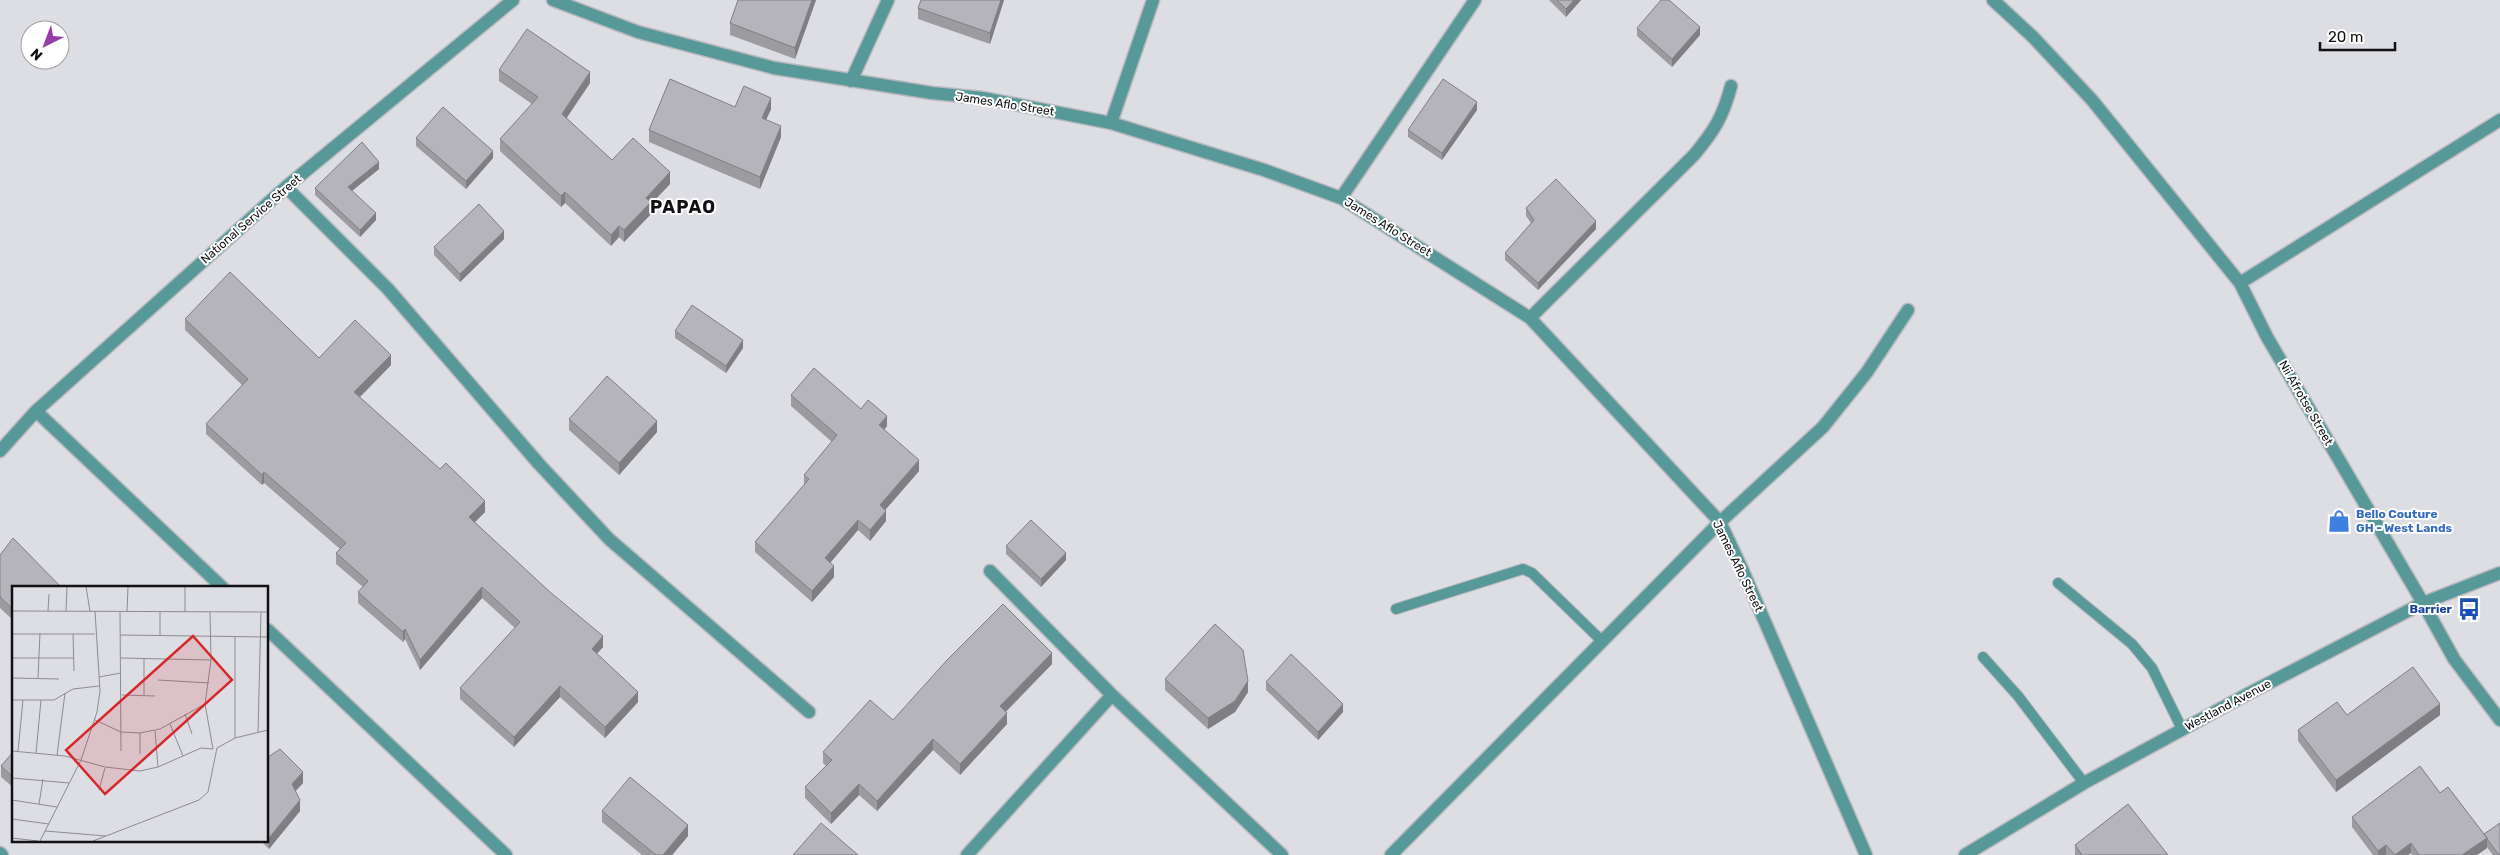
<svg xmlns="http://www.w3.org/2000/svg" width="2500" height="855" font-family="Rubik,sans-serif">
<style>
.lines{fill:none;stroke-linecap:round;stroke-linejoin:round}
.service-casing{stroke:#b8b8be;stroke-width:12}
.minor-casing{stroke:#b8b8be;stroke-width:15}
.tertiary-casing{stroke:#b8b8be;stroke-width:15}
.service{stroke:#579998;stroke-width:10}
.minor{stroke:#579998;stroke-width:12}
.tertiary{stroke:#579998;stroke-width:12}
.wall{fill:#9c9ba0}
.shaded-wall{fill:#7f7e82}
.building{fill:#b5b4ba;stroke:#7f7e82}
.labels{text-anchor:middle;stroke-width:4;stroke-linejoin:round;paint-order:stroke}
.street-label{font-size:12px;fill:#111113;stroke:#fff}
.shop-label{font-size:12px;font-weight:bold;fill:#366cbe;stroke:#fff;text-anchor:start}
.transit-label{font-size:12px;font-weight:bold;fill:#164399;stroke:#fff;text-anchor:end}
.district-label{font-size:18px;font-weight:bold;letter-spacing:1px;fill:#111113;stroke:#fff}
.inset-road{fill:none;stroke:#8b8b90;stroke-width:1}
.view{fill:#d62828;fill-opacity:0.15;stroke:#d62828;stroke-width:2.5}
.inset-edge{fill:none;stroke:#111113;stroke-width:2.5}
</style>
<rect width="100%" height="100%" fill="#dddde4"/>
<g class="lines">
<defs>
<path id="service" d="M 2058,583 L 2132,644 L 2152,668 L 2182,729
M 1396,609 L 1523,569 L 1532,573 L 1603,642
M 1983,657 L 2018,696 L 2084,783"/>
<path id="minor" d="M 553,0 L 638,32 L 774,68 L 932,93 L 983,98 L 1111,123 L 1264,170 L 1341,198 L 1530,318 L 1720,522 L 1742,569 L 1866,855
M 1993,0 L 2033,37 L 2092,100 L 2240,283 L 2267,337 L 2423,603 L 2454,659 L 2500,720
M 851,81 L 888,0
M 1111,123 L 1153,0
M 286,187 L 388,289 L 539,464 L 609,539 L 809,712
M 1341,198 L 1475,0
M 2240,283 L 2500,120
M 1530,318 L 1694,155 C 1714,131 1723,117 1731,86
M 36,411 L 223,588
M 0,451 L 36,411 L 286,187 L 513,0
M 990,571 L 1112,695 L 1282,855
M 268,630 L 506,855
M 0,853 L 2,855
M 967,855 L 1112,695
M 1391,855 L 1720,522 L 1823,427 L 1867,372 L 1908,310"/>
<path id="tertiary" d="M 1965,855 L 2084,783 L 2242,697 L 2423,603 L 2500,573"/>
</defs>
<use href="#service" class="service-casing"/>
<use href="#minor" class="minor-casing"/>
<use href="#tertiary" class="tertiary-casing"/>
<use href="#service" class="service"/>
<use href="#minor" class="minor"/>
<use href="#tertiary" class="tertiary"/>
</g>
<path class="wall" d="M 816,0 L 795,59 L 730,35 L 730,23 Z
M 1004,0 L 990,44 L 918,19 L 918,8 Z
M 1549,0 L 1581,0 L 1566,17 Z
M 1637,28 L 1700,35 L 1672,67 L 1637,36 Z
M 499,70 L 590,83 L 566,118 L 612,160 L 670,184 L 651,204 L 651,214 L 624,242 L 619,237 L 611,246 L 565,203 L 561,207 L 500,151 L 500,139 L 532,104 L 499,81 Z
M 735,107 L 771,109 L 766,120 L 781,137 L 760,189 L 649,142 L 649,130 Z
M 1477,110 L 1442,160 L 1408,137 L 1408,130 Z
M 416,138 L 493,158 L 466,189 L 416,146 Z
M 379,169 L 352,191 L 376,220 L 360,237 L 315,195 L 315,188 Z
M 1526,208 L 1596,229 L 1538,290 L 1505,260 L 1505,253 L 1531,223 L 1526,216 Z
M 504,239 L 460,282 L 434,255 L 434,247 Z
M 185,319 L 319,358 L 391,365 L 360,397 L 485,512 L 475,522 L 603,647 L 597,654 L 638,702 L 605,738 L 560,697 L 514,747 L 460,699 L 460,688 L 515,628 L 482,598 L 420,670 L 405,639 L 403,642 L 358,603 L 358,592 L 363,587 L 336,564 L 336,553 L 340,549 L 264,483 L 262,485 L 206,434 L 206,424 L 242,385 L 185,330 Z
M 675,331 L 743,348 L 726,373 L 675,338 Z
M 791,395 L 861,409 L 887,426 L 884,430 L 919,471 L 885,510 L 886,521 L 870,541 L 858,530 L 830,563 L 834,577 L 812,602 L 755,552 L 755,542 L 804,485 L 804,475 L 832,442 L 791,406 Z
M 569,419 L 657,432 L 619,475 L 569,430 Z
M 1006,546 L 1066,560 L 1041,587 L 1006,554 Z
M 0,555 L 14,588 L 14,621 L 0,608 Z
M 1052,664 L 1006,712 L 1007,724 L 960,775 L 933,750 L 877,811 L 859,795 L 831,824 L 805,798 L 805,787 L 826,766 L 823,763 L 823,752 L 893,720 Z
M 1165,679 L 1248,692 L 1235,712 L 1208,729 L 1165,690 Z
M 1266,682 L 1343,712 L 1318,740 L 1266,690 Z
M 2347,715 L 2440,715 L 2336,792 L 2298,741 L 2298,730 Z
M 14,751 L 14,788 L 1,777 L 1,766 Z
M 268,757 L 303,783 L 295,791 L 300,811 L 269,849 L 261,841 L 268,841 Z
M 2448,787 L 2500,855 L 2493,855 L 2487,847 L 2487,848 L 2477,855 L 2412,855 L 2411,853 L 2408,855 L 2373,855 L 2352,827 L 2352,817 L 2440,793 Z
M 602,811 L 688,836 L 672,855 L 642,855 L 602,822 Z
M 2075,845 L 2168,855 L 2075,855 Z"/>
<path class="shaded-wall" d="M 812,0 L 816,0 L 795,59 L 795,48 Z
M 1001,0 L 1004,0 L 990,44 L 990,33 Z
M 1574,0 L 1581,0 L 1566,17 L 1566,9 Z
M 1700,27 L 1700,35 L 1672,67 L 1672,59 Z
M 590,72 L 590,83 L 562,125 L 562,114 Z
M 771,98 L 771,109 L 762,129 L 762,118 Z
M 1477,102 L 1477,110 L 1442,160 L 1442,153 Z
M 781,126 L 781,137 L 760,189 L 760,177 Z
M 493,151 L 493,158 L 466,189 L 466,181 Z
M 379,162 L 379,169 L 348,194 L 348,187 Z
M 670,172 L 670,184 L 651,204 L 651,214 L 624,242 L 624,230 L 646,198 Z
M 565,192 L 565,203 L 561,207 L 561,196 Z
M 376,213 L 376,220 L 360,237 L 360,230 Z
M 1596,221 L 1596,229 L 1538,290 L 1538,283 Z
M 619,226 L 619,237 L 611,246 L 611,235 Z
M 504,231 L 504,239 L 460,282 L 460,274 Z
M 743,340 L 743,348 L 726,373 L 726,366 Z
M 391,355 L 391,365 L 354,403 L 354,392 Z
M 887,416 L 887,426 L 879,436 L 879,425 Z
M 657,421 L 657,432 L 619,475 L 619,463 Z
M 919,460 L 919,471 L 880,516 L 880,505 Z
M 264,472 L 264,483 L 262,485 L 262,475 Z
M 485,501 L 485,512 L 469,528 L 469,517 Z
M 886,511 L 886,521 L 870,541 L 870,530 Z
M 858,520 L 858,530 L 825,569 L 825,558 Z
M 1066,553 L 1066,560 L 1041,587 L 1041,579 Z
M 834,566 L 834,577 L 812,602 L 812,591 Z
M 482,587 L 482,598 L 420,670 L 420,660 Z
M 405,629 L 405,639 L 403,642 L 403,632 Z
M 603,636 L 603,647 L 592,659 L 592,649 Z
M 1052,653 L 1052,664 L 1000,717 L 1000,706 Z
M 1248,681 L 1248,692 L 1235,712 L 1208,729 L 1208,718 Z
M 560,686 L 560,697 L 514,747 L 514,737 Z
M 638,692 L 638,702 L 605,738 L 605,727 Z
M 1343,704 L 1343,712 L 1318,740 L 1318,732 Z
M 2440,704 L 2440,715 L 2336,792 L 2336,780 Z
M 1007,713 L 1007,724 L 960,775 L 960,764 Z
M 933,739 L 933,750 L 877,811 L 877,801 Z
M 303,772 L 303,783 L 292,795 L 292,784 Z
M 859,784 L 859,795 L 831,824 L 831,813 Z
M 300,800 L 300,811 L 269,849 L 269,838 Z
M 688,825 L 688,836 L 672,855 L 663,855 Z
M 2487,838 L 2487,848 L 2477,855 L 2462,855 Z
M 2411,843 L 2411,853 L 2408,855 L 2395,855 Z
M 2386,845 L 2386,855 L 2378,855 L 2378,851 Z"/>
<path class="building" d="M 738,0 L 812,0 L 795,48 L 730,23 Z
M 921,0 L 1001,0 L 990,33 L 918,8 Z
M 1557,0 L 1574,0 L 1566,9 Z
M 1661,0 L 1669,0 L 1700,27 L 1672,59 L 1637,28 Z
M 527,29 L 590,72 L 562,114 L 612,160 L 633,138 L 670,172 L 646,198 L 651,202 L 624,230 L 619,226 L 611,235 L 565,192 L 561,196 L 500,139 L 538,97 L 499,70 Z
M 670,79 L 735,107 L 744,86 L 771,98 L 762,118 L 781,126 L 760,177 L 649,130 Z
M 1443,79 L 1477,102 L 1442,153 L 1408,130 Z
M 443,107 L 493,151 L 466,181 L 416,138 Z
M 362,142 L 379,162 L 348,187 L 376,213 L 360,230 L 315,188 Z
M 1556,179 L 1596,221 L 1538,283 L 1505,253 L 1534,220 L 1526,208 Z
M 479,204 L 504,231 L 460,274 L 434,247 Z
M 230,272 L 319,358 L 355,320 L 391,355 L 354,392 L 440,469 L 446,463 L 485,501 L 469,517 L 550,592 L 603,636 L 592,649 L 638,692 L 605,727 L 560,686 L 514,737 L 460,688 L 520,622 L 482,587 L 420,660 L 405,629 L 403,632 L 358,592 L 368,581 L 336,553 L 346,543 L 264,472 L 262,475 L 206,424 L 248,379 L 185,319 Z
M 692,305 L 743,340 L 726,366 L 675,331 Z
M 814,368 L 861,409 L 868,400 L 887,416 L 879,425 L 919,460 L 880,505 L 886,511 L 870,530 L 858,520 L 825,558 L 834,566 L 812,591 L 755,542 L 809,479 L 804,475 L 837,435 L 791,395 Z
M 607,376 L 657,421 L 619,463 L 569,419 Z
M 1031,520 L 1066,553 L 1041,579 L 1006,546 Z
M 13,538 L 62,588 L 14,588 L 14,610 L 0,597 L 0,555 Z
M 1003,604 L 1052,653 L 1000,706 L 1007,713 L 960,764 L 933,739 L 877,801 L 859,784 L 831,813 L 805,787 L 832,760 L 823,752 L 870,700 L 893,720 L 948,659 Z
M 1215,624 L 1243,650 L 1248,681 L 1235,701 L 1208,718 L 1165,679 Z
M 1291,654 L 1343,704 L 1318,732 L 1266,682 Z
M 2413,667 L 2440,704 L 2336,780 L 2298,730 L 2337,702 L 2347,715 Z
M 280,749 L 303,772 L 292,784 L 300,800 L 269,838 L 268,837 L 268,757 Z
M 14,751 L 14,778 L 1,766 Z
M 2420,766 L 2440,793 L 2448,787 L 2487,838 L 2462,855 L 2419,855 L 2411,843 L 2395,855 L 2386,845 L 2378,851 L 2352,817 Z
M 630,777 L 688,825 L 663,855 L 656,855 L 602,811 Z
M 2128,804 L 2168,855 L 2082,855 L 2075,845 Z
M 821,823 L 858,855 L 793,855 Z
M 2500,823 L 2500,855 L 2499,855 L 2487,839 L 2487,838 L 2484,834 Z"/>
<defs>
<symbol id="shop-bare" viewBox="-9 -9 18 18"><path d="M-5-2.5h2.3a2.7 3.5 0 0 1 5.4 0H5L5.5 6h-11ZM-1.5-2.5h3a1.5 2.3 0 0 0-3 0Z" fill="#3f7fe0" stroke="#fff" stroke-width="2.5" paint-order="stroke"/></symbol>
<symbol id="bus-bare" viewBox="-9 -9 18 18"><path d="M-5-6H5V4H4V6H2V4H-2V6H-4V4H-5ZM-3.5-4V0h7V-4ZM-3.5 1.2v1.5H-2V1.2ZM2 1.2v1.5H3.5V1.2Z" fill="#1a4fb4" stroke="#fff" stroke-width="2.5" paint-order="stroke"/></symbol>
</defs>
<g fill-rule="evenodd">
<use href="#shop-bare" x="2323" y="505" width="32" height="32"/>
<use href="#bus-bare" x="2453" y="593" width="32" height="32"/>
</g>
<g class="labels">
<g class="street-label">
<text transform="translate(1005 104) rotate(9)" y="4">James Aflo Street</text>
<text transform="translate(251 219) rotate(-41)" y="4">National Service Street</text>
<text transform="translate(1388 227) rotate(32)" y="4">James Aflo Street</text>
<text transform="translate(2306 403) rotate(60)" y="4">Nii Afrotse Street</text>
<text transform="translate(1738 566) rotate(64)" y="4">James Aflo Street</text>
<text transform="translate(2228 705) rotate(-28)" y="4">Westland Avenue</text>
</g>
<g class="shop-label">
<text x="2356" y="518">Bello Couture<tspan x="2356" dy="14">GH - West Lands</tspan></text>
</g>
<g class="transit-label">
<text x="2452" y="613">Barrier</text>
</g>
<g class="district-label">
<text x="683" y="213">PAPAO</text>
</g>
</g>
<g transform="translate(12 586)">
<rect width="256" height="256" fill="#dddde4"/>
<path class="inset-road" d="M 74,1 L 78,25M 0,25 L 256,26M 36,25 L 37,8M 54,25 L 55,1M 108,26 L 109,165M 115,26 L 116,1M 173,26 L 173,1M 198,26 L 199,74 L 193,118 L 201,163M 0,48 L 83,48M 61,48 L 62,85M 108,49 L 256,51M 148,49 L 148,26M 0,72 L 61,72M 109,72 L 199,74M 87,91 L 109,87M 0,92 L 47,93M 26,92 L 28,47M 146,94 L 197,97M 110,109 L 143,110M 132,109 L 132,73M 0,114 L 42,114 L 61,103 L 87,100M 173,128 L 180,148M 83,134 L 109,146 L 128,147 L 148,143 L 193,118M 158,138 L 171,170M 143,145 L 146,181M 128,147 L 128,168M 246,147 L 249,26M 223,152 L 223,51M 0,165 L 53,170 L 93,181 L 128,185 L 146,181 L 189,162 L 201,163M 6,165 L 11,114M 24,167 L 29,114M 45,169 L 53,107M 0,192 L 57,197M 87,204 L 93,182M 0,214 L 45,221M 27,218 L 31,193M 0,233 L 37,238M 33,245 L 94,250M 0,252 L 26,255M 28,255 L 69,174 L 85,126 L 88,105 L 83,25M 81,255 L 187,214 L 196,206 L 205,162 L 223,152 L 256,144"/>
<path class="view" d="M 181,50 L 220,94 L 93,208 L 54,164 Z"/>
<rect width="256" height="256" class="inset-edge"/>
</g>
<g transform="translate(45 45) rotate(222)"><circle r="24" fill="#ffffff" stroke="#a0a0a1"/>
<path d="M0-4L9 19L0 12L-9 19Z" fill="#973da8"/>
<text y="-8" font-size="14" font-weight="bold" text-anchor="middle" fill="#111113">N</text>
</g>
<path d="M2320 42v8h75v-8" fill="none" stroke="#111113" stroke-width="2.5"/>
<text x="2328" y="42" font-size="15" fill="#111113" stroke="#ffffff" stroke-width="4" paint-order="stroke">20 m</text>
</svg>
